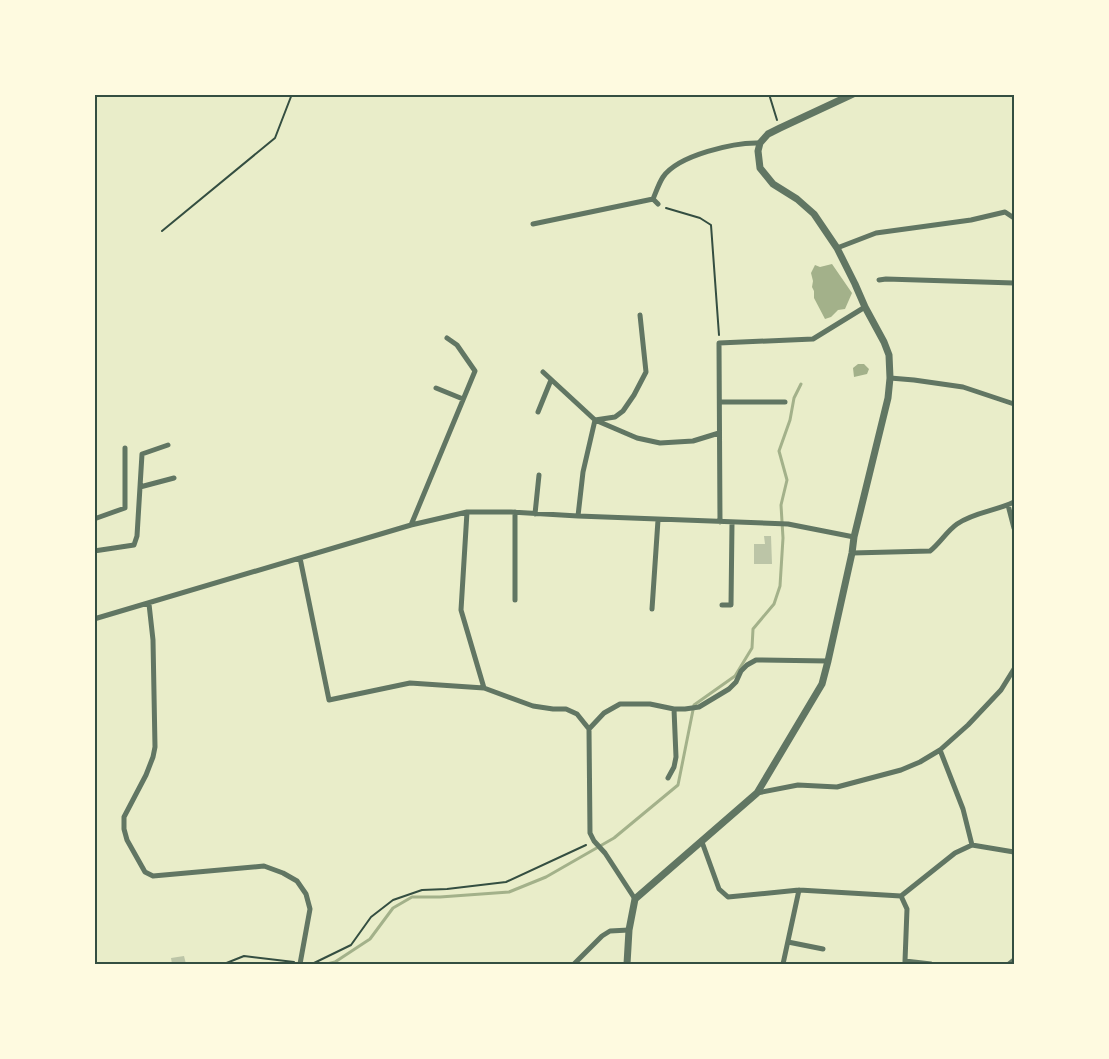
<svg xmlns="http://www.w3.org/2000/svg" width="1109" height="1059" font-family="'Roboto Condensed',sans-serif">
<style>
.water{fill:#a3b18a}
.lines{fill:none;stroke-linecap:round;stroke-linejoin:round}
.stream{stroke:#a3b18a;stroke-width:3}
.building{fill:#bcc5a7}
.path{stroke:#344e41;stroke-width:2}
.minor{stroke:#617663;stroke-width:5}
.tertiary{stroke:#617663;stroke-width:7}
.neatline{fill:none;stroke:#344e41;stroke-width:2}
</style>
<rect width="100%" height="100%" fill="#e9edc9"/>
<path class="water" d="M 832,264 L 852,293 L 845,309 L 838,310 L 831,317 L 825,319 L 814,298 L 814,291 L 812,287 L 813,281 L 811,273 L 815,265 L 820,267 Z
M 858,364 L 864,364 L 869,369 L 867,374 L 854,377 L 853,368 Z"/>
<g class="lines">
<path class="stream" d="M 327,964 L 335,962 L 370,939 L 393,908 L 412,897 L 440,897 L 509,892 L 546,877 L 614,838 L 678,785 L 694,705 L 735,676 L 752,648 L 753,629 L 774,604 L 780,586 L 783,538 L 781,505 L 787,480 L 779,451 L 790,420 L 794,398 L 801,384"/>
</g>
<path class="building" d="M 764,536 L 771,536 L 772,564 L 754,564 L 754,544 L 765,544 Z
M 184,956 L 186,964 L 172,964 L 171,958 Z"/>
<g class="lines">
<path class="path" d="M 769,94 L 777,120
M 666,208 L 700,218 L 711,225 L 719,335
M 162,231 L 275,138 L 292,94
M 224,964 L 244,956 L 294,962
M 309,964 L 312,964 L 351,945 L 371,917 L 393,900 L 422,890 L 447,889 L 506,882 L 586,845"/>
<path class="minor" d="M 658,204 L 653,199 C 656,192 659,183 663,177 C 678,155 735,142 760,143
M 533,224 L 653,199
M 837,248 L 876,233 L 971,220 L 1005,212 L 1014,218
M 879,280 L 886,279 L 1014,283
M 543,372 L 595,420 L 637,438 L 660,443 L 693,441 L 719,433
M 890,378 L 914,380 L 963,387 L 1014,404
M 436,388 L 463,399
M 720,402 L 785,402
M 538,412 L 551,380
M 140,487 L 174,478
M 1008,505 L 1014,528
M 467,512 L 461,610 L 484,688 L 533,706 L 553,709 L 566,709 L 577,714 L 589,729 L 590,833 L 594,841 L 605,853 L 635,899
M 535,514 L 539,475
M 578,516 L 583,472 L 595,420 L 615,417 L 623,411 L 634,395 L 646,372 L 640,315
M 94,519 L 125,508 L 125,448
M 720,522 L 719,343 L 813,339 L 865,307
M 411,525 L 475,371 L 457,345 L 447,338
M 94,551 L 134,545 L 137,536 L 142,454 L 168,445
M 852,553 L 930,551 C 940,543 947,531 957,524 C 974,512 996,511 1014,502
M 300,558 L 329,700 L 410,683 L 484,688
M 515,600 L 515,512
M 149,604 L 153,640 L 155,747 L 153,757 L 146,775 L 124,817 L 124,829 L 127,840 L 145,872 L 153,876 L 264,866 L 283,873 L 297,881 L 306,894 L 310,909 L 300,964
M 722,605 L 731,605 L 732,523
M 652,609 L 658,520
M 94,619 L 411,525 L 467,512 L 511,512 L 578,516 L 788,524 L 854,537
M 589,729 L 604,713 L 620,704 L 650,704 L 674,709 L 685,709 L 699,707 L 729,689 L 736,682 L 741,671 L 747,665 L 756,660 L 828,661
M 940,750 L 963,809 L 972,845
M 668,778 L 674,767 L 676,757 L 674,709
M 757,793 L 798,785 L 837,787 L 901,770 L 920,762 L 940,750 L 968,725 L 1001,690 L 1014,669
M 702,842 L 719,889 L 728,897 L 799,890 L 901,896 L 955,853 L 972,845 L 1014,852
M 901,896 L 907,909 L 905,961
M 788,942 L 823,949
M 905,963 L 905,961 L 931,964
M 574,964 L 602,936 L 610,931 L 629,930
M 783,964 L 799,890
M 1009,964 L 1014,960"/>
<path class="tertiary" d="M 627,964 L 629,930 L 635,899 L 757,793 L 822,684 L 828,661 L 852,553 L 854,537 L 888,398 L 890,378 L 889,355 L 884,342 L 865,307 L 855,284 L 837,248 L 814,214 L 797,199 L 773,184 L 760,168 L 758,151 L 760,143 L 768,134 L 780,128 L 853,94"/>
</g>
<rect width="1109" height="1059" fill="none" stroke="#fefae0" stroke-width="192"/>
<rect x="96" y="96" width="917" height="867" class="neatline"/>
</svg>
